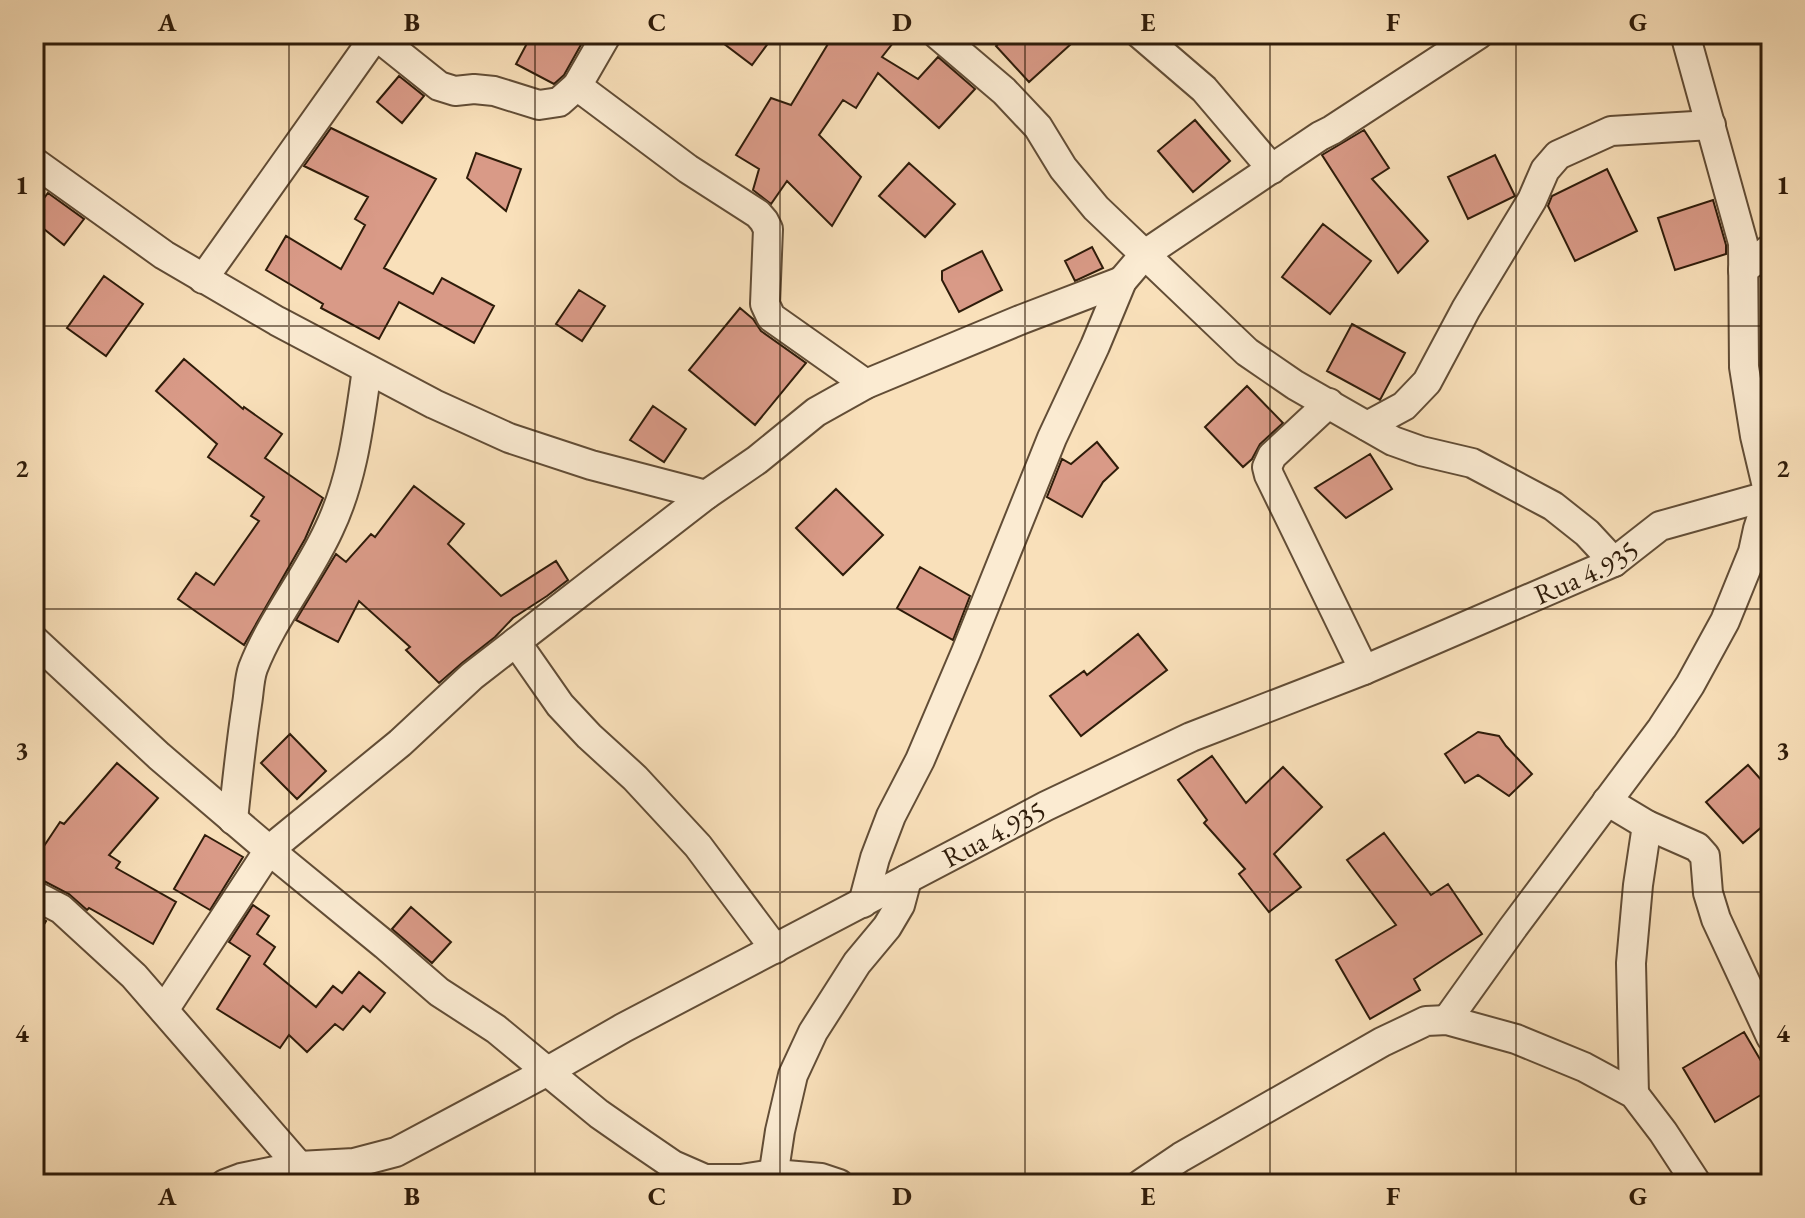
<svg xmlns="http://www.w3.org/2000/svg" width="1805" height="1218" font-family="'EB Garamond',serif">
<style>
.building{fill:#d99a87;stroke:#2f1c0a;stroke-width:2}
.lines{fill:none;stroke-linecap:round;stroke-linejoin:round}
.minor-casing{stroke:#624d36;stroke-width:32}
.minor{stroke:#fbebd2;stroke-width:28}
.grid{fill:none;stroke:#2f1c0a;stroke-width:2;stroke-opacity:0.55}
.labels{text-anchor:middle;stroke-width:8;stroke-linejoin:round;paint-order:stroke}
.street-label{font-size:28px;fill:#2f1c0a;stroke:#fbebd2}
.neatline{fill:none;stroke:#2f1c0a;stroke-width:3}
.grid-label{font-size:26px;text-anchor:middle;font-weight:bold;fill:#2f1c0a}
</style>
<rect width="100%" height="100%" fill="#f9e0ba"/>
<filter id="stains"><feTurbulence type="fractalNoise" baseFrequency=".0025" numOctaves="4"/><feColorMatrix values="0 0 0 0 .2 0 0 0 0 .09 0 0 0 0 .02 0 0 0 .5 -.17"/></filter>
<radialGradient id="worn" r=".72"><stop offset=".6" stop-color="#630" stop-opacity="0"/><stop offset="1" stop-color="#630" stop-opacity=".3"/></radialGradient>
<path class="building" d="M 532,34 L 587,34 L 564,75 L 554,84 L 516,64 Z
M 711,34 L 775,34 L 752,65 Z
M 834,34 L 900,34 L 882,57 L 918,79 L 938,57 L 975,89 L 939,128 L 878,73 L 856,108 L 843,100 L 819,135 L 861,177 L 832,226 L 787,181 L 771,204 L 753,190 L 759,169 L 736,155 L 771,98 L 791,105 Z
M 1009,34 L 1082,34 L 1029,82 L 996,46 Z
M 399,76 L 424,96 L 402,123 L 377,102 Z
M 1195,120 L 1230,161 L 1193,192 L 1158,151 Z
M 331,128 L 436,179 L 384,268 L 433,294 L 442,278 L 494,306 L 474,343 L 399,302 L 379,339 L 321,308 L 323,304 L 266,270 L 286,236 L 341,269 L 365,225 L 355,219 L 368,197 L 304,166 Z
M 1364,130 L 1389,168 L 1372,179 L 1428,241 L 1398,273 L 1322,155 Z
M 476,153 L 521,169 L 506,211 L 467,178 Z
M 1495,155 L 1515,196 L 1468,219 L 1448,177 Z
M 909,163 L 955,204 L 925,237 L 879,196 Z
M 1607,169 L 1637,231 L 1575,261 L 1548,206 L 1552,196 Z
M 48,193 L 84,219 L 64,245 L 34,221 L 34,211 Z
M 1713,200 L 1726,245 L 1726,254 L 1675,270 L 1658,218 Z
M 1323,224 L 1371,261 L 1330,314 L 1282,277 Z
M 1092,247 L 1103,268 L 1075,281 L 1065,261 Z
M 982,251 L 1002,290 L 959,312 L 942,280 L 942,271 Z
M 104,276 L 143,304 L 106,356 L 67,328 Z
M 579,290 L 605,306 L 582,341 L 556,324 Z
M 740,308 L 753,319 L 761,331 L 806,363 L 755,425 L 689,370 Z
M 1352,324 L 1405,353 L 1380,400 L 1327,371 Z
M 184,359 L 243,409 L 244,407 L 282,434 L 265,458 L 323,498 L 305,539 L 244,645 L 178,599 L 196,573 L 214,585 L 259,521 L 251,516 L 264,497 L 208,457 L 217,444 L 156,391 Z
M 1247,386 L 1283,423 L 1260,444 L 1252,459 L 1243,467 L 1205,427 Z
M 653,406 L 686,429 L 664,462 L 630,440 Z
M 1097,442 L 1118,468 L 1103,482 L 1082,517 L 1047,497 L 1062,459 L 1071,464 Z
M 1370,454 L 1392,489 L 1346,518 L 1315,488 Z
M 414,486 L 464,524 L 448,544 L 501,596 L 556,561 L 568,580 L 547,596 L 513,618 L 495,637 L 462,663 L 439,683 L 406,650 L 410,647 L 359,601 L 338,642 L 296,620 L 336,554 L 346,562 L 371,534 L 375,537 Z
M 836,489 L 883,535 L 843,575 L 796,528 Z
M 920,567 L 970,596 L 953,640 L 897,608 Z
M 1138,634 L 1167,670 L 1081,736 L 1050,696 L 1084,671 L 1087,675 Z
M 1478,732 L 1499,736 L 1506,746 L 1532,774 L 1509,796 L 1478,775 L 1465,783 L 1445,754 Z
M 290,734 L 326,771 L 297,799 L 261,763 Z
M 1212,756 L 1246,803 L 1283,767 L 1322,807 L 1274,854 L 1301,887 L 1269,912 L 1239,874 L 1245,869 L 1204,823 L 1207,820 L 1178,780 Z
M 117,763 L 158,798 L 109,855 L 120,862 L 116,868 L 176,902 L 153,944 L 89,908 L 87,910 L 69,894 L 42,880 L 34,878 L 34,861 L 60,822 L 64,824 Z
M 1748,765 L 1771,791 L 1771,819 L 1743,843 L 1706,802 Z
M 1384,833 L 1431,895 L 1448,884 L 1482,934 L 1414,979 L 1420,990 L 1370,1019 L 1336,960 L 1396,925 L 1347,860 Z
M 205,835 L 243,857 L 210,910 L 174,889 Z
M 253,905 L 269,916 L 257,934 L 275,947 L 264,964 L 316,1007 L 333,986 L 342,993 L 359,972 L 385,993 L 370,1012 L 363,1006 L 343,1030 L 335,1024 L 307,1052 L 289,1035 L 280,1048 L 217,1009 L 250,956 L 229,942 Z
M 411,907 L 451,942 L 432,963 L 392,929 Z
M 34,914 L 46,921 L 34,941 Z
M 1744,1032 L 1771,1078 L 1771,1089 L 1715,1122 L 1683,1068 Z"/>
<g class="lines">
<defs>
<g id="minor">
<path d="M 374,34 L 439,86 L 455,91 L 474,89 L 494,91 L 539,105 L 559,102 L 577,86 L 607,34"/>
<path d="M 937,34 L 1004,91 L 1038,127 L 1063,168 L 1096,208 L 1247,352 L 1295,385 L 1393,441 L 1421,451 L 1472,463 L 1553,506 L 1587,533 L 1614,562"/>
<path d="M 1140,34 L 1204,89 L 1272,169"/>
<path d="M 577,86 L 688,169 L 758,214 L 764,221 L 768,229 L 765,304 L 771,317 L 866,384"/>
<path d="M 34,162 L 164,255 L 277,321 L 434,404 L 509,438 L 591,465 L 706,495"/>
<path d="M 1743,270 L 1771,248"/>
<path d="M 203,279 L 376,35"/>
<path d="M 1329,403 L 1272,456 L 1267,467 L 1269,475 L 1364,670"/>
<path d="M 1367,426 L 1404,406 L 1427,382 L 1466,309 L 1532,200 L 1545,170 L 1558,155 L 1611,131 L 1711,125"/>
<path d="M 34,640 L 159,756 L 269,850 L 385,945 L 439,992 L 496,1029 L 599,1114 L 632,1137 L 673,1165 L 705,1179 L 741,1179 L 774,1174 L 821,1178 L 839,1184"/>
<path d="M 516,642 L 560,705 L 589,736 L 635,778 L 698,846 L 775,949"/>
<path d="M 1607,801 L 1647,825 L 1697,847 L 1705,856 L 1708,893 L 1716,919 L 1771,1037"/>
<path d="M 233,820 C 237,781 241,743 247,704 C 249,693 249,679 253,668 C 272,619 307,577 329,529 C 353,479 359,424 367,369"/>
<path d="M 34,895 L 61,909 L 134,976 L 299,1166 L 305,1180"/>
<path d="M 863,903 L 875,858 L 891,816 L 920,760 L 966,652 L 1052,438 L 1095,346 L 1122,281 L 1145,254 L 1320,136 L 1332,130 L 1479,34"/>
<path d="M 164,1010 L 269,850 L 400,743 L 472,676 L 706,495 L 757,460 L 816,412 L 866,384 L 1020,320 L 1122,281"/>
<path d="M 1447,1020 L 1512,929 L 1662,728 L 1690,685 L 1725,621 L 1753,552 L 1758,529 L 1769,495 L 1755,436 L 1744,367 L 1743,243 L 1685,34"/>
<path d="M 1634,1094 L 1631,963 L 1638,885 L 1647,825"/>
<path id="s1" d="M 225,1184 L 241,1178 L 299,1166 L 354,1163 L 396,1152 L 548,1071 L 623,1028 L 1046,806 L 1191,737 L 1364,670 L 1614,562 L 1660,526 L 1771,495"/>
<path d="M 772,1184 L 780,1131 L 793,1075 L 813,1032 L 857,963 L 887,927 L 900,905 L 907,879"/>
<path d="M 1141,1184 L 1181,1157 L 1382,1042 L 1426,1021 L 1447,1020 L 1516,1039 L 1584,1067 L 1634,1094 L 1663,1132 L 1697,1184"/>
</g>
</defs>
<use href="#minor" class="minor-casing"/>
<use href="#minor" class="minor"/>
</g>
<path class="grid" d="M 289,34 L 289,1184M 535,34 L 535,1184M 780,34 L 780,1184M 1025,34 L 1025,1184M 1270,34 L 1270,1184M 1516,34 L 1516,1184M 34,326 L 1771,326M 34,609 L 1771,609M 34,892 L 1771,892"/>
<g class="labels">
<g class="street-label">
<text dy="10" stroke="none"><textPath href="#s1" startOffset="1500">Rua 4.935</textPath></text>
<text dy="10" stroke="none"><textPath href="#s1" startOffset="852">Rua 4.935</textPath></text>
</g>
</g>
<rect width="1805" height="1218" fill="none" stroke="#f9e0ba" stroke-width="88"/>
<rect x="44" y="44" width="1717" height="1130" class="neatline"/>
<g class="grid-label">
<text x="167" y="31">A</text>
<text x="412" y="31">B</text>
<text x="657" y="31">C</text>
<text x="902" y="31">D</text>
<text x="1148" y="31">E</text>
<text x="1393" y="31">F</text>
<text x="1638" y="31">G</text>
<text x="22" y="194">1</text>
<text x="1783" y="194">1</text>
<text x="22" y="477">2</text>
<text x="1783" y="477">2</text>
<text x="22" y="759">3</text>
<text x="1783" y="759">3</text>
<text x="22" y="1042">4</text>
<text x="1783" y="1042">4</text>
<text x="167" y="1205">A</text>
<text x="412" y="1205">B</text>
<text x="657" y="1205">C</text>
<text x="902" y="1205">D</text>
<text x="1148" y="1205">E</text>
<text x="1393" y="1205">F</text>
<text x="1638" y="1205">G</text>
</g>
<rect width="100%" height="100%" filter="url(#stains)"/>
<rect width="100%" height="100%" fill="url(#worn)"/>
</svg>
